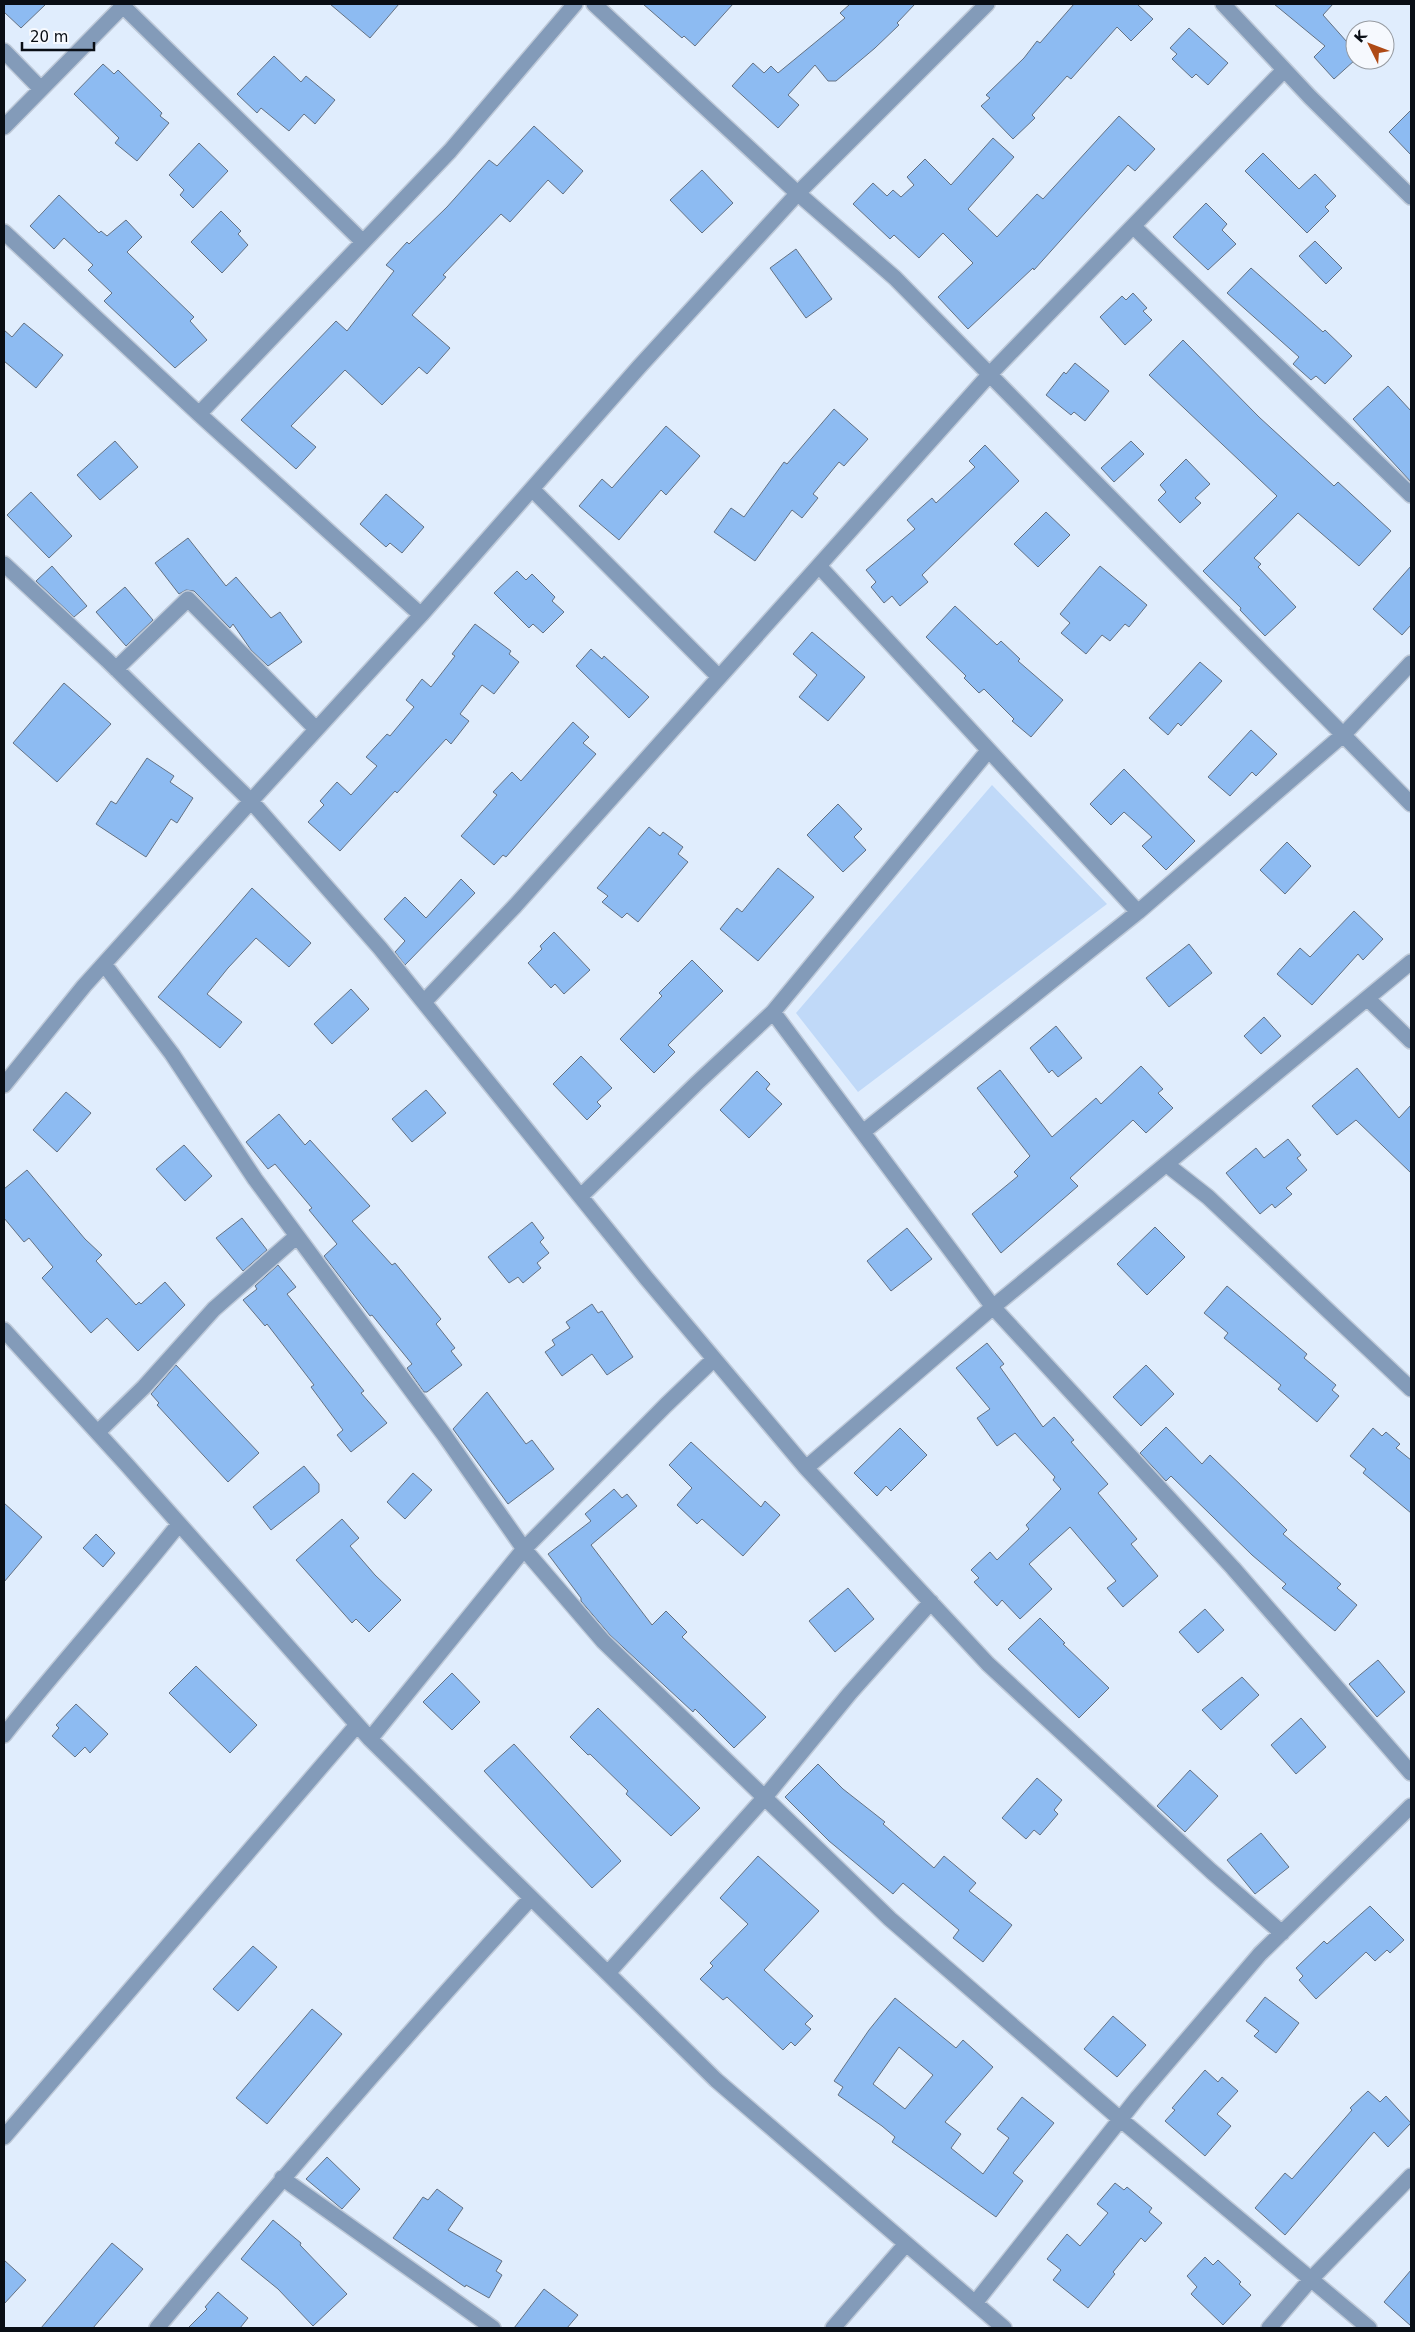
<svg xmlns="http://www.w3.org/2000/svg" width="1415" height="2332" font-family="'DejaVu Sans',sans-serif">
<style>
.green{fill:#c0d9f8}
.building{fill:#8dbbf2;stroke:#647284;fill-rule:evenodd}
.lines{fill:none;stroke-linecap:round;stroke-linejoin:round}
.minor-casing{stroke:#bec9d8;stroke-width:18}
.minor{stroke:#839bb9;stroke-width:15}
</style>
<rect width="100%" height="100%" fill="#e0edfd"/>
<path class="green" d="M 992,785 L 1107,904 L 858,1092 L 796,1013 Z"/>
<path class="building" d="M 4,4 L 46,4 L 21,28 L 4,12 Z
M 330,4 L 399,4 L 370,38 Z
M 643,4 L 733,4 L 695,46 L 684,36 L 682,38 Z
M 850,4 L 915,4 L 897,23 L 899,25 L 875,48 L 836,81 L 828,81 L 815,65 L 788,95 L 799,105 L 778,128 L 732,86 L 753,63 L 764,73 L 771,66 L 778,73 L 845,18 L 840,13 Z
M 1074,4 L 1137,4 L 1153,19 L 1131,41 L 1117,27 L 1071,79 L 1067,76 L 1032,115 L 1035,118 L 1013,139 L 981,106 L 990,98 L 986,95 L 1024,58 L 1037,41 L 1040,43 Z
M 1274,4 L 1333,4 L 1323,15 L 1355,51 L 1355,60 L 1334,79 L 1314,57 L 1325,46 Z
M 1189,28 L 1228,63 L 1208,85 L 1196,74 L 1192,78 L 1172,59 L 1177,54 L 1170,48 Z
M 274,56 L 301,82 L 306,76 L 335,100 L 315,124 L 304,114 L 289,131 L 261,108 L 257,113 L 237,94 Z
M 103,64 L 114,74 L 118,70 L 162,113 L 160,116 L 169,123 L 137,161 L 115,143 L 119,138 L 74,94 Z
M 1411,110 L 1411,155 L 1389,132 Z
M 1119,116 L 1155,149 L 1135,171 L 1128,165 L 1034,270 L 1033,268 L 968,329 L 938,297 L 973,263 L 943,233 L 919,258 L 894,235 L 890,239 L 853,204 L 873,183 L 887,196 L 893,190 L 901,197 L 914,185 L 907,177 L 925,159 L 951,185 L 993,138 L 1014,157 L 968,209 L 997,237 L 1037,194 L 1043,199 Z
M 534,126 L 583,171 L 563,194 L 548,180 L 510,222 L 501,214 L 443,275 L 446,277 L 412,315 L 450,348 L 427,374 L 419,367 L 382,405 L 345,370 L 291,426 L 316,447 L 296,469 L 241,420 L 336,321 L 347,331 L 394,271 L 386,265 L 407,242 L 409,244 L 447,207 L 489,160 L 497,166 Z
M 199,143 L 228,171 L 193,208 L 180,195 L 184,190 L 169,175 Z
M 1263,153 L 1299,189 L 1315,174 L 1336,196 L 1325,207 L 1329,211 L 1307,233 L 1245,171 Z
M 702,170 L 733,203 L 702,233 L 670,200 Z
M 59,195 L 99,233 L 101,231 L 107,236 L 126,220 L 142,237 L 127,252 L 194,317 L 190,321 L 207,340 L 175,368 L 104,301 L 112,293 L 88,270 L 93,265 L 64,238 L 54,249 L 30,226 Z
M 1206,203 L 1227,224 L 1222,230 L 1236,244 L 1208,270 L 1173,237 Z
M 221,211 L 241,231 L 238,234 L 248,245 L 222,273 L 191,242 Z
M 1315,241 L 1342,268 L 1326,284 L 1299,256 Z
M 796,249 L 832,299 L 806,318 L 770,268 Z
M 1251,268 L 1323,332 L 1325,330 L 1352,356 L 1325,384 L 1316,376 L 1311,380 L 1293,364 L 1299,357 L 1227,293 Z
M 1133,293 L 1147,308 L 1143,311 L 1152,320 L 1125,345 L 1100,317 L 1122,296 L 1126,300 Z
M 24,323 L 63,355 L 36,388 L 4,361 L 4,330 L 12,337 Z
M 1183,340 L 1259,417 L 1334,486 L 1338,482 L 1391,531 L 1359,566 L 1298,513 L 1254,558 L 1261,564 L 1258,567 L 1296,607 L 1265,636 L 1240,610 L 1241,608 L 1203,571 L 1277,496 L 1149,375 Z
M 1075,363 L 1109,391 L 1085,421 L 1074,412 L 1071,415 L 1046,395 L 1064,372 L 1066,374 Z
M 1388,386 L 1411,411 L 1411,482 L 1353,419 Z
M 834,409 L 868,439 L 844,466 L 839,462 L 813,494 L 818,498 L 802,518 L 792,510 L 755,561 L 714,532 L 731,508 L 744,517 L 784,462 L 787,464 Z
M 666,426 L 700,456 L 666,495 L 661,490 L 619,540 L 579,506 L 602,479 L 612,488 Z
M 115,441 L 138,467 L 100,500 L 77,475 Z
M 1131,441 L 1144,454 L 1114,482 L 1101,468 Z
M 985,445 L 1019,481 L 922,575 L 928,582 L 900,606 L 892,596 L 884,603 L 871,587 L 876,582 L 866,570 L 915,529 L 907,520 L 932,498 L 936,503 L 975,467 L 969,461 Z
M 1186,459 L 1210,484 L 1195,498 L 1201,503 L 1180,523 L 1158,500 L 1166,492 L 1160,485 Z
M 31,492 L 72,536 L 49,558 L 7,515 Z
M 386,494 L 424,527 L 402,553 L 390,543 L 386,547 L 360,524 Z
M 1046,512 L 1070,535 L 1038,567 L 1014,544 Z
M 188,538 L 226,586 L 236,577 L 271,618 L 280,612 L 302,642 L 268,666 L 251,650 L 233,624 L 230,628 L 194,591 L 186,590 L 179,594 L 155,563 Z
M 52,566 L 87,606 L 74,617 L 36,581 Z
M 1100,566 L 1147,605 L 1129,627 L 1125,624 L 1110,641 L 1102,635 L 1086,654 L 1061,633 L 1070,623 L 1060,614 Z
M 1411,566 L 1411,625 L 1402,635 L 1373,609 Z
M 517,571 L 526,580 L 532,574 L 555,597 L 552,601 L 564,612 L 543,633 L 533,624 L 529,628 L 494,593 Z
M 125,587 L 153,620 L 126,646 L 96,612 Z
M 955,606 L 997,645 L 1001,641 L 1020,659 L 1018,661 L 1063,700 L 1031,737 L 1012,721 L 1014,719 L 984,689 L 979,693 L 964,678 L 966,676 L 926,637 Z
M 475,624 L 511,651 L 509,654 L 519,662 L 494,694 L 482,685 L 460,714 L 469,721 L 451,744 L 446,739 L 397,793 L 395,791 L 340,851 L 308,822 L 324,805 L 320,801 L 337,782 L 351,795 L 377,766 L 366,757 L 387,734 L 390,736 L 414,707 L 406,700 L 422,679 L 431,687 L 455,656 L 452,654 Z
M 812,632 L 865,677 L 828,721 L 799,697 L 817,675 L 793,654 Z
M 591,649 L 602,659 L 604,656 L 649,697 L 629,718 L 576,666 Z
M 1200,662 L 1222,681 L 1181,726 L 1178,723 L 1168,735 L 1149,718 Z
M 64,683 L 111,724 L 57,782 L 13,743 Z
M 573,722 L 589,737 L 583,743 L 596,754 L 506,857 L 503,855 L 494,865 L 461,836 L 497,795 L 493,792 L 512,772 L 521,781 Z
M 1251,730 L 1277,754 L 1256,776 L 1252,772 L 1230,796 L 1208,777 Z
M 147,758 L 174,776 L 170,782 L 193,798 L 177,823 L 171,819 L 146,857 L 96,824 L 111,801 L 116,804 Z
M 1124,769 L 1195,841 L 1166,870 L 1142,846 L 1152,837 L 1124,812 L 1111,825 L 1090,804 Z
M 838,804 L 862,829 L 854,837 L 866,850 L 843,872 L 807,835 Z
M 649,827 L 660,836 L 663,832 L 683,847 L 678,854 L 688,862 L 638,922 L 627,913 L 622,918 L 602,902 L 608,896 L 597,888 Z
M 1287,842 L 1311,866 L 1285,894 L 1260,870 Z
M 778,868 L 814,897 L 758,961 L 720,929 L 737,908 L 742,912 Z
M 461,879 L 475,893 L 405,965 L 395,952 L 405,941 L 384,919 L 405,897 L 426,918 Z
M 252,888 L 311,943 L 289,967 L 256,938 L 228,968 L 207,994 L 242,1022 L 220,1048 L 158,997 Z
M 1354,911 L 1383,939 L 1363,960 L 1358,954 L 1312,1005 L 1277,974 L 1300,948 L 1310,957 Z
M 554,932 L 590,970 L 564,994 L 555,984 L 551,988 L 528,963 L 542,949 L 540,946 Z
M 1189,944 L 1212,973 L 1169,1007 L 1146,978 Z
M 692,960 L 723,991 L 668,1045 L 675,1052 L 654,1073 L 620,1039 L 662,996 L 659,993 Z
M 351,989 L 369,1009 L 332,1044 L 314,1024 Z
M 1264,1017 L 1281,1036 L 1261,1054 L 1244,1036 Z
M 1056,1026 L 1082,1058 L 1058,1077 L 1052,1070 L 1049,1073 L 1030,1048 Z
M 581,1056 L 612,1088 L 597,1102 L 601,1106 L 587,1120 L 553,1084 Z
M 1141,1066 L 1163,1089 L 1158,1093 L 1173,1108 L 1146,1133 L 1133,1120 L 1070,1178 L 1078,1186 L 1001,1253 L 972,1214 L 1018,1176 L 1014,1172 L 1030,1156 L 977,1088 L 1000,1070 L 1052,1137 L 1096,1098 L 1101,1104 Z
M 1357,1068 L 1399,1118 L 1411,1105 L 1411,1173 L 1356,1120 L 1337,1135 L 1312,1106 Z
M 757,1071 L 770,1084 L 766,1089 L 782,1104 L 749,1138 L 720,1110 Z
M 426,1090 L 446,1113 L 412,1142 L 392,1119 Z
M 66,1092 L 91,1113 L 57,1152 L 33,1130 Z
M 279,1114 L 305,1145 L 310,1140 L 370,1206 L 352,1221 L 392,1265 L 395,1263 L 441,1319 L 436,1324 L 455,1348 L 451,1351 L 462,1365 L 427,1392 L 424,1392 L 407,1368 L 412,1364 L 372,1315 L 370,1316 L 324,1256 L 337,1244 L 309,1210 L 312,1208 L 275,1164 L 268,1169 L 246,1142 Z
M 1288,1139 L 1301,1155 L 1297,1158 L 1307,1170 L 1286,1188 L 1292,1194 L 1275,1208 L 1272,1204 L 1260,1214 L 1226,1173 L 1256,1148 L 1264,1158 Z
M 184,1145 L 212,1176 L 185,1201 L 156,1169 Z
M 27,1170 L 85,1239 L 102,1255 L 96,1261 L 136,1305 L 139,1302 L 141,1304 L 165,1282 L 185,1305 L 138,1351 L 107,1318 L 91,1333 L 42,1278 L 53,1267 L 29,1238 L 24,1242 L 4,1218 L 4,1189 Z
M 242,1218 L 267,1250 L 243,1271 L 216,1238 Z
M 532,1222 L 544,1238 L 540,1242 L 549,1253 L 537,1263 L 541,1268 L 523,1283 L 518,1277 L 509,1283 L 488,1257 Z
M 1155,1227 L 1185,1257 L 1147,1295 L 1117,1264 Z
M 907,1228 L 932,1259 L 891,1291 L 867,1261 Z
M 278,1265 L 296,1287 L 287,1294 L 364,1391 L 361,1393 L 387,1423 L 351,1452 L 337,1435 L 343,1430 L 311,1387 L 314,1385 L 267,1324 L 265,1326 L 243,1300 L 257,1289 L 255,1286 Z
M 1227,1286 L 1307,1354 L 1304,1358 L 1336,1385 L 1332,1390 L 1339,1396 L 1317,1422 L 1278,1389 L 1281,1385 L 1224,1338 L 1228,1333 L 1204,1313 Z
M 592,1304 L 598,1313 L 602,1311 L 633,1357 L 607,1375 L 592,1354 L 562,1376 L 545,1352 L 555,1345 L 552,1340 L 570,1328 L 566,1322 Z
M 987,1343 L 1004,1364 L 1000,1367 L 1043,1427 L 1054,1417 L 1074,1440 L 1071,1442 L 1108,1484 L 1098,1493 L 1137,1539 L 1131,1544 L 1158,1576 L 1123,1607 L 1107,1588 L 1116,1581 L 1070,1527 L 1029,1564 L 1052,1589 L 1020,1619 L 1002,1600 L 997,1606 L 974,1582 L 979,1578 L 971,1570 L 990,1552 L 997,1560 L 1029,1529 L 1026,1525 L 1061,1489 L 1053,1480 L 1055,1477 L 1015,1433 L 997,1446 L 977,1418 L 990,1409 L 956,1368 Z
M 176,1365 L 259,1453 L 228,1482 L 157,1405 L 159,1403 L 151,1394 Z
M 1146,1365 L 1174,1394 L 1141,1426 L 1113,1397 Z
M 487,1392 L 526,1444 L 532,1440 L 554,1469 L 508,1504 L 453,1429 Z
M 1166,1427 L 1202,1464 L 1210,1455 L 1287,1530 L 1283,1534 L 1341,1584 L 1337,1588 L 1357,1605 L 1335,1631 L 1282,1588 L 1286,1584 L 1252,1555 L 1171,1476 L 1166,1481 L 1140,1453 Z
M 900,1428 L 927,1455 L 891,1491 L 886,1486 L 877,1496 L 854,1473 Z
M 1373,1428 L 1382,1436 L 1386,1432 L 1400,1444 L 1396,1448 L 1411,1460 L 1411,1513 L 1363,1473 L 1366,1469 L 1350,1456 Z
M 691,1442 L 761,1507 L 765,1501 L 780,1515 L 743,1556 L 702,1519 L 697,1524 L 677,1505 L 692,1488 L 669,1465 Z
M 304,1466 L 319,1484 L 319,1492 L 271,1530 L 253,1507 Z
M 413,1473 L 432,1490 L 405,1519 L 387,1502 Z
M 614,1489 L 622,1498 L 627,1494 L 637,1506 L 591,1545 L 652,1625 L 666,1611 L 687,1632 L 682,1637 L 766,1717 L 734,1748 L 695,1709 L 693,1712 L 610,1635 L 581,1601 L 581,1598 L 548,1554 L 591,1521 L 585,1514 Z
M 4,1503 L 42,1537 L 4,1582 Z
M 342,1519 L 359,1538 L 350,1546 L 375,1575 L 401,1600 L 369,1632 L 356,1619 L 352,1623 L 296,1560 Z
M 96,1534 L 115,1553 L 103,1567 L 83,1548 Z
M 848,1588 L 874,1619 L 835,1652 L 809,1621 Z
M 1205,1609 L 1224,1630 L 1198,1653 L 1179,1632 Z
M 1040,1618 L 1065,1643 L 1063,1644 L 1109,1688 L 1079,1718 L 1008,1649 Z
M 1378,1660 L 1405,1692 L 1377,1717 L 1349,1684 Z
M 196,1666 L 257,1725 L 230,1753 L 169,1693 Z
M 452,1673 L 480,1702 L 452,1730 L 423,1702 Z
M 1242,1677 L 1259,1695 L 1221,1730 L 1202,1710 Z
M 76,1704 L 108,1734 L 90,1753 L 85,1747 L 75,1757 L 52,1736 L 59,1728 L 56,1725 Z
M 598,1708 L 700,1808 L 671,1836 L 626,1794 L 628,1791 L 590,1754 L 588,1755 L 570,1737 Z
M 1301,1718 L 1326,1747 L 1296,1774 L 1271,1745 Z
M 514,1744 L 621,1861 L 592,1888 L 484,1771 Z
M 818,1764 L 843,1789 L 885,1822 L 883,1824 L 934,1868 L 944,1856 L 976,1883 L 969,1891 L 1012,1925 L 983,1962 L 953,1938 L 959,1930 L 903,1883 L 893,1894 L 829,1841 L 785,1797 Z
M 1190,1770 L 1218,1796 L 1185,1832 L 1157,1806 Z
M 1037,1778 L 1062,1800 L 1054,1810 L 1058,1814 L 1040,1835 L 1034,1830 L 1026,1839 L 1002,1818 Z
M 1261,1833 L 1289,1867 L 1255,1894 L 1227,1860 Z
M 758,1856 L 819,1911 L 764,1970 L 813,2016 L 805,2024 L 811,2029 L 795,2046 L 791,2042 L 783,2050 L 727,1997 L 723,2000 L 700,1979 L 713,1966 L 710,1963 L 748,1924 L 720,1898 Z
M 1370,1906 L 1404,1940 L 1390,1953 L 1387,1950 L 1375,1961 L 1366,1952 L 1316,1999 L 1299,1980 L 1303,1976 L 1296,1968 L 1324,1941 L 1327,1944 Z
M 253,1946 L 277,1967 L 238,2011 L 213,1989 Z
M 1265,1997 L 1299,2023 L 1276,2053 L 1254,2036 L 1259,2031 L 1246,2021 Z
M 895,1998 L 956,2048 L 963,2040 L 993,2067 L 945,2122 L 961,2134 L 951,2148 L 983,2174 L 1009,2138 L 997,2129 L 1022,2097 L 1054,2123 L 1013,2173 L 1023,2181 L 996,2217 L 892,2142 L 895,2137 L 882,2126 L 838,2095 L 843,2087 L 834,2081 L 869,2030 ZM 899,2047 L 933,2075 L 905,2109 L 873,2084 Z
M 312,2009 L 342,2034 L 267,2124 L 236,2098 Z
M 1113,2016 L 1146,2045 L 1117,2077 L 1084,2049 Z
M 1205,2070 L 1218,2082 L 1222,2077 L 1238,2091 L 1217,2114 L 1231,2126 L 1205,2156 L 1165,2121 L 1175,2110 L 1172,2108 Z
M 1368,2091 L 1380,2102 L 1386,2096 L 1411,2123 L 1388,2147 L 1374,2132 L 1285,2235 L 1255,2208 L 1285,2173 L 1292,2179 L 1352,2110 L 1350,2108 Z
M 327,2157 L 360,2189 L 342,2209 L 306,2179 Z
M 1115,2183 L 1124,2190 L 1127,2187 L 1152,2208 L 1149,2212 L 1162,2223 L 1145,2242 L 1141,2238 L 1113,2272 L 1115,2274 L 1088,2308 L 1053,2280 L 1061,2270 L 1047,2259 L 1067,2234 L 1080,2246 L 1108,2213 L 1097,2204 Z
M 437,2189 L 463,2208 L 448,2230 L 502,2261 L 496,2271 L 502,2275 L 489,2298 L 466,2285 L 465,2287 L 393,2238 L 423,2197 L 428,2200 Z
M 273,2220 L 301,2243 L 300,2245 L 347,2294 L 313,2326 L 278,2289 L 241,2259 Z
M 112,2243 L 143,2269 L 93,2328 L 41,2328 Z
M 1205,2257 L 1213,2265 L 1218,2260 L 1241,2282 L 1239,2284 L 1251,2295 L 1223,2325 L 1191,2294 L 1197,2287 L 1187,2276 Z
M 4,2260 L 26,2280 L 4,2304 Z
M 1411,2270 L 1411,2326 L 1384,2302 Z
M 544,2289 L 578,2315 L 567,2328 L 514,2328 Z
M 218,2292 L 248,2318 L 240,2328 L 188,2328 L 207,2309 L 205,2307 Z"/>
<g class="lines">
<defs>
<path id="minor" d="M 594,4 L 794,190 L 895,278 L 1411,804
M 1223,4 L 1310,97 L 1411,197
M 123,6 L 362,241
M 4,51 L 40,88
M 4,127 L 125,4
M 1134,227 L 1411,495
M 4,232 L 199,414 L 421,615 L 639,367 L 798,193 L 987,4
M 199,414 L 450,151 L 575,4
M 532,489 L 719,677
M 4,564 L 107,660 L 251,801 L 84,986 L 4,1085
M 819,566 L 1138,912
M 421,615 L 251,801 L 380,948 L 647,1279 L 806,1468 L 993,1307 L 1411,962
M 116,669 L 188,599 L 316,729
M 104,964 L 172,1054 L 255,1179 L 445,1436 L 524,1549 L 370,1739
M 1368,999 L 1411,1041
M 424,1002 L 515,906 L 990,374 L 1284,70
M 773,1012 L 993,1307 L 1233,1568 L 1411,1773
M 863,1132 L 1138,912 L 1344,734 L 1411,663
M 1166,1164 L 1208,1197 L 1411,1389
M 581,1196 L 697,1083 L 773,1012 L 988,751
M 4,1330 L 127,1465 L 370,1739 L 716,2080 L 1004,2328
M 714,1359 L 666,1405 L 524,1549 L 603,1641 L 890,1919 L 1120,2119 L 1369,2328
M 98,1432 L 144,1387 L 214,1309 L 297,1236
M 806,1468 L 988,1664 L 1211,1871 L 1282,1933
M 4,1735 C 61,1663 122,1596 179,1524
M 608,1973 L 765,1797 L 850,1693 L 931,1602
M 4,2137 L 357,1725
M 282,2178 L 493,2328
M 975,2303 L 1138,2097 L 1260,1954 L 1411,1806
M 157,2328 C 279,2182 403,2038 531,1898
M 833,2328 L 906,2244
M 1269,2328 L 1311,2279 L 1411,2176"/>
</defs>
<use href="#minor" class="minor-casing"/>
<use href="#minor" class="minor"/>
</g>
<rect width="1415" height="2332" fill="none" stroke="#090e15" stroke-width="10"/>
<g transform="translate(1370 45) rotate(312)"><circle r="24" fill="#f6f9fe" stroke="#979ba1"/>
<path d="M0-4L9 19L0 12L-9 19Z" fill="#ae4a16"/>
<text y="-8" font-size="14" font-weight="bold" text-anchor="middle" fill="#090e15">K</text>
</g>
<path d="M22 42v8h72v-8" fill="none" stroke="#090e15" stroke-width="2.5"/>
<text x="30" y="42" font-size="15" fill="#090e15" stroke="#f6f9fe" stroke-width="4" paint-order="stroke">20 m</text>
</svg>
